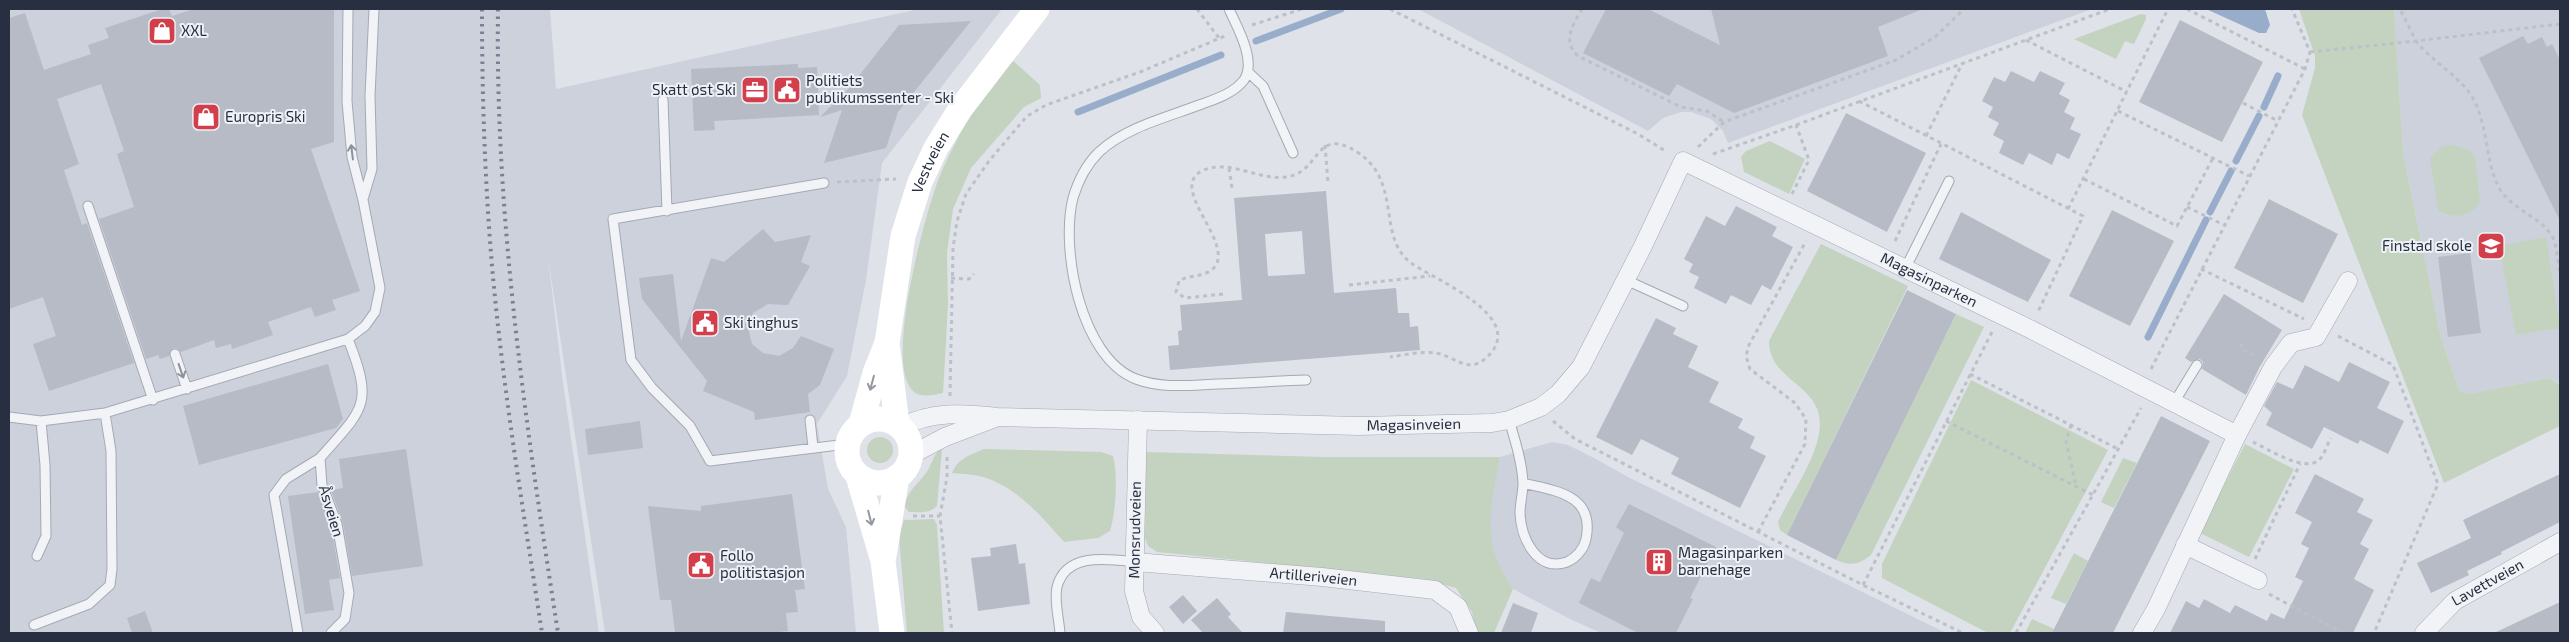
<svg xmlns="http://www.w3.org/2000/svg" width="2569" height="642" font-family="'Exo 2',sans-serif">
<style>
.built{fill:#cdd1db}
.green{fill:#c3d3bf}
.water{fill:#98adca}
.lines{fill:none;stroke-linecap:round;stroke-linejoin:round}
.stream{stroke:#98adca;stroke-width:7}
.building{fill:#b6bbc6;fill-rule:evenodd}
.lane-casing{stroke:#a4a9b3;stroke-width:11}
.street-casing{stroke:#a4a9b3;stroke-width:19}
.path{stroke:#bcc0c7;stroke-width:3;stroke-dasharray:4 4;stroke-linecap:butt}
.lane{stroke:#f1f3f7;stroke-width:9}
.street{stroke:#f1f3f7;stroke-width:18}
.secondary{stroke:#fff;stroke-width:25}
.rail{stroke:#788093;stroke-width:4;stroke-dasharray:2.5 5;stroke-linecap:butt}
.oneway{stroke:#8c919c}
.oneway2{stroke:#9397a0}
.labels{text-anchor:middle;stroke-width:4;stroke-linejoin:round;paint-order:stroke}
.poi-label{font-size:15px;fill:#272f40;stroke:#eef1f6;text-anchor:start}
.street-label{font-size:15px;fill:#272f40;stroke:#eef1f6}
</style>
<rect width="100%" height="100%" fill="#dfe2e9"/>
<path class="built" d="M 9,9 L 550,9 L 556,89 L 919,9 L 1002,9 L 882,163 L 866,280 L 847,376 L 817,424 L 828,489 L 846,527 L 856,633 L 605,633 L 548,257 L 563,383 L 599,633 L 9,633 Z
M 1418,9 L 2092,9 L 1728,143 L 1723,131 L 1711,119 L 1691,112 L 1681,112 L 1663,118 L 1648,131 Z
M 2394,9 L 2560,9 L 2560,384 L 2549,378 L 2468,394 L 2459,390 L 2441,338 L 2403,153 Z
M 1552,442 L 1568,445 L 1594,458 L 1628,477 L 1946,633 L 1601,633 L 1570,619 L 1513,589 L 1499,568 L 1490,538 L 1489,506 L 1500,457 Z"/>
<path class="green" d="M 2299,9 L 2394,9 L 2403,153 L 2441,338 L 2459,390 L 2468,394 L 2549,378 L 2560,385 L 2560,426 L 2444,483 L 2302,115 L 2315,68 L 2315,56 Z
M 2141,14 L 2146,15 L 2146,19 L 2134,44 L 2125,41 L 2116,59 L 2074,39 Z
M 1011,59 L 1040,85 L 1041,98 L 1024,107 L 971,168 L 953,209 L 947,253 L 948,305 L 943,393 C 934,395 922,398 914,392 C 883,367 924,221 936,186 C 943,166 955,144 965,124 C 977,102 996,80 1011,59 Z
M 1770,141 L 1805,159 L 1789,194 L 1744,172 L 1741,157 L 1746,151 Z
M 2453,145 L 2470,150 L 2475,157 L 2480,200 C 2474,217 2452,220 2438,210 L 2430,158 L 2443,146 Z
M 2546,237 L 2560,328 L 2516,335 L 2499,246 Z
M 1821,244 L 1908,286 L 1787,535 L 1780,530 L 1778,522 C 1791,494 1813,465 1819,434 C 1828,384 1769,384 1769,341 Z
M 1956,314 L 1984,327 L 1871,555 C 1859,565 1849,566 1836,560 Z
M 1971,380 L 2108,450 L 2010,633 L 1988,633 L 1882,578 L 1882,564 Z
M867 450a13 13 0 1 1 26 0a13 13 0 1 1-26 0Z
M 2245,444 L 2294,469 L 2249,557 L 2200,533 Z
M 940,449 L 942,449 L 937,506 C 929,514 919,512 909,512 L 904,506 C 909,488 919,484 928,470 C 932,462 934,455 940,449 Z
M 984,449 L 1101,452 L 1113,456 C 1118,475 1116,512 1110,531 L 1098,538 L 1064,542 C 1042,517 1017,487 983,477 C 973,474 962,474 952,473 C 958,458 970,455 984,449 Z
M 1146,452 L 1323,457 L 1500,457 C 1490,512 1480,540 1513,589 L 1494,633 L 1476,633 L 1472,612 L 1456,588 L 1425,579 L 1157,552 L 1148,546 L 1145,538 Z
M 2123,458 L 2137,463 L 2114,508 L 2101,502 Z
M 934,519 L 937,525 L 944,633 L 907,633 L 899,536 L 904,520 Z
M 2074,553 L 2088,561 L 2066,604 L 2051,598 Z
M 2032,619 L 2054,629 L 2052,633 L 2025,633 Z"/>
<path class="water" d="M 2206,9 L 2265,9 L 2270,25 L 2266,33 L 2259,33 Z"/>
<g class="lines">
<path class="stream" d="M 1256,41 L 1341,9
M 2264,107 L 2278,76
M 1078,112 L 1221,55
M 2236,161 L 2259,116
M 2210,212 L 2231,171
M 2148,337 L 2206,220"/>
</g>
<path class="building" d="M 162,9 L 169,9 L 172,16 L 194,9 L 334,9 L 334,142 L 311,149 L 360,291 L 332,300 L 336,310 L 315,317 L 311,307 L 268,322 L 273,335 L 232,349 L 231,344 L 216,348 L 214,340 L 181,352 L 177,348 L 173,348 L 169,356 L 160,359 L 158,355 L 146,359 L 99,219 L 134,207 L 117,154 L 124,151 L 101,84 L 57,99 L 79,164 L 64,170 L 82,225 L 87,223 L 134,363 L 49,391 L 33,344 L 56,336 L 43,297 L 9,309 L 9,18 L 25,13 L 44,70 L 91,54 L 88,45 L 109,38 L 105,28 Z
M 1606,9 L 1648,9 L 1720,45 L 1711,9 L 1923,9 L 1878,27 L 1888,56 L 1734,113 L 1677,84 L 1669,96 L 1583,53 Z
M 2180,20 L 2263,62 L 2222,142 L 2139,102 Z
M 971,21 L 898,112 L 886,148 L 824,163 L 842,110 L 820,117 L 850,87 L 899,25 Z
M 2523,36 L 2528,44 L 2542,37 L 2547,47 L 2552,44 L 2560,60 L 2560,221 L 2479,58 Z
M 798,64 L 798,68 L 817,67 L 819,115 L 714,121 L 715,130 L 694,131 L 691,69 Z
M 2011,71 L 2034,82 L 2040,71 L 2065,83 L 2059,94 L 2070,100 L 2064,112 L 2075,118 L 2070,129 L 2081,134 L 2069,159 L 2057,153 L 2052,165 L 2029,153 L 2023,165 L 1999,153 L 2004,141 L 1993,135 L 1999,123 L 1988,117 L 1993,107 L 1982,101 L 1994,77 L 2005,82 Z
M 1846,113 L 1926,153 L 1887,232 L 1807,191 Z
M 1326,191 L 1334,293 L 1396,288 L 1398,313 L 1409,313 L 1410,327 L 1418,326 L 1420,350 L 1170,370 L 1168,346 L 1179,345 L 1178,331 L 1182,330 L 1180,305 L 1242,300 L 1234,198 ZM 1302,231 L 1305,274 L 1268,276 L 1265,234 Z
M 2269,199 L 2338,234 L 2303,303 L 2234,268 Z
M 1736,206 L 1777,227 L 1772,236 L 1793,247 L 1771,290 L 1762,285 L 1751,305 L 1731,295 L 1726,304 L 1694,288 L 1699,277 L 1689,272 L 1693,264 L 1684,259 L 1706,216 L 1725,226 Z
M 2112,210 L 2174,241 L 2130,326 L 2069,296 Z
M 1961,212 L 2051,260 L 2028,302 L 1939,259 Z
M 763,229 L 775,242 L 811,235 L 801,262 L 810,266 L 788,305 L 768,304 L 753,313 L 748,328 L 752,344 L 763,353 L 779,356 L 793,348 L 801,336 L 834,349 L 820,385 L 808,394 L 810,412 L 755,420 L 754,412 L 703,391 L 707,381 L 642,299 L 639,278 L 673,274 L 681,341 L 711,258 L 724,262 Z
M 2470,253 L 2481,333 L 2448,337 L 2438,257 Z
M 1907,290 L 1956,314 L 1836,560 L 1787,535 Z
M 2224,294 L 2282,330 L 2259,368 L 2246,395 L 2202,369 L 2203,362 L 2200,359 L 2191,362 L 2185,358 Z
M 1656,318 L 1676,328 L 1673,334 L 1698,346 L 1688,367 L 1719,382 L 1709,402 L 1743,419 L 1738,428 L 1755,437 L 1750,448 L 1766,456 L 1740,508 L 1671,474 L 1679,458 L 1641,439 L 1632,455 L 1596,437 Z
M 2349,362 L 2390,382 L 2377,408 L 2404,421 L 2388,454 L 2360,440 L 2358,444 L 2324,427 L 2312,449 L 2266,425 L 2272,413 L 2264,406 L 2277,382 L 2293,389 L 2305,365 L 2339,382 Z
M 328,364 L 343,419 L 336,428 L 199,465 L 183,406 Z
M 2161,416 L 2210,441 L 2113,633 L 2052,633 Z
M 640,421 L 643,448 L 588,455 L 585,429 Z
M 406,449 L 423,566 L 352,576 L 343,523 L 331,490 L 343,488 L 339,459 Z
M 2315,474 L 2364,499 L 2357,512 L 2373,520 L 2360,544 L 2369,549 L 2354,579 L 2374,590 L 2353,633 L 2170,633 L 2186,601 L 2199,608 L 2204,599 L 2230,613 L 2235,605 L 2267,621 L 2271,613 L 2284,619 L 2303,581 L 2295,577 L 2309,548 L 2301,544 L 2312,522 L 2295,513 Z
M 2560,474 L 2560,522 L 2501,552 L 2502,554 L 2467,571 L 2469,575 L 2431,593 L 2417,563 L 2471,538 L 2463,520 Z
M 318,492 L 331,526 L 340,578 L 329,580 L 334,610 L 305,614 L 288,496 Z
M 792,494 L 805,589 L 795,590 L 798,612 L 786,613 L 788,631 L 770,633 L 675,633 L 671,600 L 660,600 L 648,506 L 701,511 L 701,506 Z
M 1629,504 L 1716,547 L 1690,598 L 1693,599 L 1676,633 L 1638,633 L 1579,603 L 1591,578 L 1600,582 L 1624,533 L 1616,527 Z
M 1016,544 L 1019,564 L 1025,563 L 1030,604 L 978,611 L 971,558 L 991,556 L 990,548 Z
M 1183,595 L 1197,611 L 1183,624 L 1169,607 Z
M 1217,598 L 1231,614 L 1228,617 L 1243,633 L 1203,633 L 1191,620 Z
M 2560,602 L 2560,633 L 2494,633 Z
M 1513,603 L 1538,613 L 1531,633 L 1501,633 Z
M 145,611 L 153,633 L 132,633 L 127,618 Z
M 1286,612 L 1385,621 L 1385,633 L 1283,633 Z"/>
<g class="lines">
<defs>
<path id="lane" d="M 1229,9 C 1237,27 1257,61 1244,80 C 1234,93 1216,99 1202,104 C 1168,117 1126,127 1099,152 C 1087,164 1078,181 1073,198 C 1060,250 1081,358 1136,379 C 1162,389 1191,385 1218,384 C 1248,383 1277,381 1306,380
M 1248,72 L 1263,86 L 1293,153
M 663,100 L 667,211
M 824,183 L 613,219 L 631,360 L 652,388 L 690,426 L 710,461 L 847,444
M 363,199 L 372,169 L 370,96 L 374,9
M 88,206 L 153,400
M 1905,269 L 1949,181
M 1626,280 L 1683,306
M 175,354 L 187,389
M 2175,401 L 2197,365
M 9,417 L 41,421 L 105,413 L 348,339 L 365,326 L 375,312 L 380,288 L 363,200 L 352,157 L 347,101 L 348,9
M 810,420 L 813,447
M 1509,420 C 1515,440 1522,462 1523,483 C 1523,493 1520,503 1520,513 C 1521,538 1537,573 1567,562 C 1576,558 1584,549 1586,539 C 1595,494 1555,491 1523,483
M 37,556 L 46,536 L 45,465 L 41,421
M 34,625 L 89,604 L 110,585 L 112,569 L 111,451 L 105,413
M 298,633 L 274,495 L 286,479 L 320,458
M 331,633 L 345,619 L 349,593 L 337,524 L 322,485 L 320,458 C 364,408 374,405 348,339
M 1060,633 C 1059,619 1054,601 1057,587 C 1066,552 1108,559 1135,562"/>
<g id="street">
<path d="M 1138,420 L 1134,591 L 1141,617 L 1155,633"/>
<path id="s1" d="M 901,427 C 932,411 963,413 997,417 L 1358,426 L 1492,423 L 1509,420 L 1541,407 L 1558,394 L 1581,367 L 1643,246 L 1683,161 L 2030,329 L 2237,435"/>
<path d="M 911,455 L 945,437 L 995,418"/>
<path d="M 2185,545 L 2258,580"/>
<path id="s2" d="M 1135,562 L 1322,577 L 1435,590 L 1458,607 L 1469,633"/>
<path d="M 2142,633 L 2156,609 L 2237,435 L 2273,367 L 2291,343 L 2316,337 L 2348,281"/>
<path id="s3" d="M 2424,633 L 2455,601 L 2560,542"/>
</g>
</defs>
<use href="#lane" class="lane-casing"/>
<use href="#street" class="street-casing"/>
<path class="path" d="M 1197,9 L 1219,38
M 1390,9 L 1638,134 L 1667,152
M 1582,9 C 1574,23 1561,41 1578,56 L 1681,107 L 1707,111 L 1724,122
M 2187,9 L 2305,69
M 2560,24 L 2416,41 C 2434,64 2460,75 2474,100 C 2489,129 2485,166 2501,191 C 2514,210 2540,217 2552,236 C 2558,247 2557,261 2560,273
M 1252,25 L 1302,9
M 2026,40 L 2127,92
M 2310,52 L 2416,41 L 2400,9
M 1859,101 L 2083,216 L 2038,312
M 2243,103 L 2278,121
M 2118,111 L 2249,176
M 1926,136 L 1962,64
M 1325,145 L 1328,183
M 1698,147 L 1724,122 L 1896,60 L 1935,37 L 1964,9
M 1713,154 L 1796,125 L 2110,9
M 1229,168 L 1232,188
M 2084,179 L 2177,226 L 2213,158
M 837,182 L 896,179
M 1792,194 L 1809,160 L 1796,125
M 2187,207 L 2224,225
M 2068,209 L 2168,9
M 1895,241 L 1941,144
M 2201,269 L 2304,319
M 951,278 L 969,279 L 974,274
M 1349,285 L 1430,276
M 1223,294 L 1185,298 L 1176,292 L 1179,281 C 1189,274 1208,278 1216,265 C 1231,238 1166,186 1204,170 C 1231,159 1259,181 1286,177 C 1321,173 1314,125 1357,152 C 1403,181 1376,237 1411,263 C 1435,280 1531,318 1486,358 C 1467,375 1454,355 1435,353 C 1420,351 1404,355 1390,357
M 2338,336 L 2393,365 L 2438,484 L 2374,633
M 2242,344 L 2240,348 L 2258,358
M 2151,369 L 2305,69 L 2310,52 L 2292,9
M 1970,374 L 2118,449
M 950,396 L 953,248 L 957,221 L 966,194 L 989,161 L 1027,116 L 1046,105 L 1140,72 L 1225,36
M 1553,421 L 1575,439 L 1863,585 L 1963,633
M 1946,421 L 2093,495
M 2071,425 L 2066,441 L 2076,486
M 2253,442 C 2268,449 2306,474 2320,459 C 2325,454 2327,444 2331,438
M 947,457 L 947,477 L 940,516 L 952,633
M 913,516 L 940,516
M 1758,532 L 1805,444 L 1806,419 L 1795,403 L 1750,369 L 1746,356 L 1749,345 L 1806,241
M 2255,559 L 2300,464
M 1863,585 L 1992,332
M 2269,594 L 2343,633
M 2016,633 L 2141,408"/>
<use href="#lane" class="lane"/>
<use href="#street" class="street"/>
<g class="secondary">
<path d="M 887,343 L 897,424"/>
<circle cx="879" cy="451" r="32"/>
<path id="s4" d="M 861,424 L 875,373 L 887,343 L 903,236 L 920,182 L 936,148 L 961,108 L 1037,9"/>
<path d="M 858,476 L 883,561 L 892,633"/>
<path d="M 884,556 L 897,477"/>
</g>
<path class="rail" d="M 482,9 C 482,98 485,188 493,277 C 504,396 524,515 542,633
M 498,9 C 495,219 526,426 558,633"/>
</g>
<defs><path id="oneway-shaft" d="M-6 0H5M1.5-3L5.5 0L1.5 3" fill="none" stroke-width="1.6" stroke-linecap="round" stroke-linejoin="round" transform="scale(1.25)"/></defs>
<g class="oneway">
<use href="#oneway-shaft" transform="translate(352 152) rotate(-97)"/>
<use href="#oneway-shaft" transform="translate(181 371) rotate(71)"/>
</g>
<g class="oneway2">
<use href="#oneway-shaft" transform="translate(872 383) rotate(105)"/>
<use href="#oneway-shaft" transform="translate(870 518) rotate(76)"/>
</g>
<defs>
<symbol id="shop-square" viewBox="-11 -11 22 22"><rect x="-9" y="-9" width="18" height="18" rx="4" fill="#d23f4b" stroke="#eef1f6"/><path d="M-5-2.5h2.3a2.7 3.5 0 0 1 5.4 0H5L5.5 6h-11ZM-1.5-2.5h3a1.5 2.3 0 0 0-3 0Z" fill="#fff"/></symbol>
<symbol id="office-square" viewBox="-11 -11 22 22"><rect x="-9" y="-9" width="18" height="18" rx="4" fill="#d23f4b" stroke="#eef1f6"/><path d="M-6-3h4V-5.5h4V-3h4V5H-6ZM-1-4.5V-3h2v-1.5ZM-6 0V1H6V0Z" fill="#fff"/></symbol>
<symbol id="civic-square" viewBox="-11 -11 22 22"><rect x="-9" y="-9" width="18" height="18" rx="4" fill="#d23f4b" stroke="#eef1f6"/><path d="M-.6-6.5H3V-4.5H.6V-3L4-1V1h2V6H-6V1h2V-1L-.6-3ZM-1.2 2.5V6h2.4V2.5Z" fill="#fff"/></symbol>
<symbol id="school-square" viewBox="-11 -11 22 22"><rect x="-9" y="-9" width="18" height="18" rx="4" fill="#d23f4b" stroke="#eef1f6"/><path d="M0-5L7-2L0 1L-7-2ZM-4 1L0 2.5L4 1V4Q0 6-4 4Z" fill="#fff"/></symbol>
<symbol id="building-square" viewBox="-11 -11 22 22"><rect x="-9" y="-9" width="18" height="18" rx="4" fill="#d23f4b" stroke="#eef1f6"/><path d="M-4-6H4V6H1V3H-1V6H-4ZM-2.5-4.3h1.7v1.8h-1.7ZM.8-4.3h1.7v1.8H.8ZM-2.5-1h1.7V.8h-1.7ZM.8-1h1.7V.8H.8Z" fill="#fff"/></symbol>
</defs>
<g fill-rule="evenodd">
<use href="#shop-square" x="146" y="15" width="32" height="32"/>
<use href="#office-square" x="739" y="74" width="32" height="32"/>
<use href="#civic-square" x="771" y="74" width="32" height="32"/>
<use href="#shop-square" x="190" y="101" width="32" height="32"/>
<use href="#school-square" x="2475" y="230" width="32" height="32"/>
<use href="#civic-square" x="689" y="307" width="32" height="32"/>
<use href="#building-square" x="1643" y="546" width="32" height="32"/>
<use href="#civic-square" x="685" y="549" width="32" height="32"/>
</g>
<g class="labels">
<g class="poi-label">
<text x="181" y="36">XXL</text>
<text x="806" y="86">Politiets<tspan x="806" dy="17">publikumssenter - Ski</tspan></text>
<text x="736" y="95" text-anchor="end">Skatt øst Ski</text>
<text x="225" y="122">Europris Ski</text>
<text x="2472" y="251" text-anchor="end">Finstad skole</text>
<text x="724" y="328">Ski tinghus</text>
<text x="1678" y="558">Magasinparken<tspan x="1678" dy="17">barnehage</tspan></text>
<text x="720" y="561">Follo<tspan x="720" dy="17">politistasjon</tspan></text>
</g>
<g class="street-label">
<text dy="5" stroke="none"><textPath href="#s4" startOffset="272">Vestveien</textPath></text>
<text dy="5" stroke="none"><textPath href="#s1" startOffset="1205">Magasinparken</textPath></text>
<text dy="5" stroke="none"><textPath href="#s1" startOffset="515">Magasinveien</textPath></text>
<text transform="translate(331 511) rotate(73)" y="5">Åsveien</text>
<text transform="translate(1135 530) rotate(-89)" y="5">Monsrudveien</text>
<text dy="5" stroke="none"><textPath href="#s2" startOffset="179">Artilleriveien</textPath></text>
<text dy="5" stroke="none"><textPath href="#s3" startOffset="82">Lavettveien</textPath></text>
</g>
</g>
<rect width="2569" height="642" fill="none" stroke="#272f40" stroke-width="20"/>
</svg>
